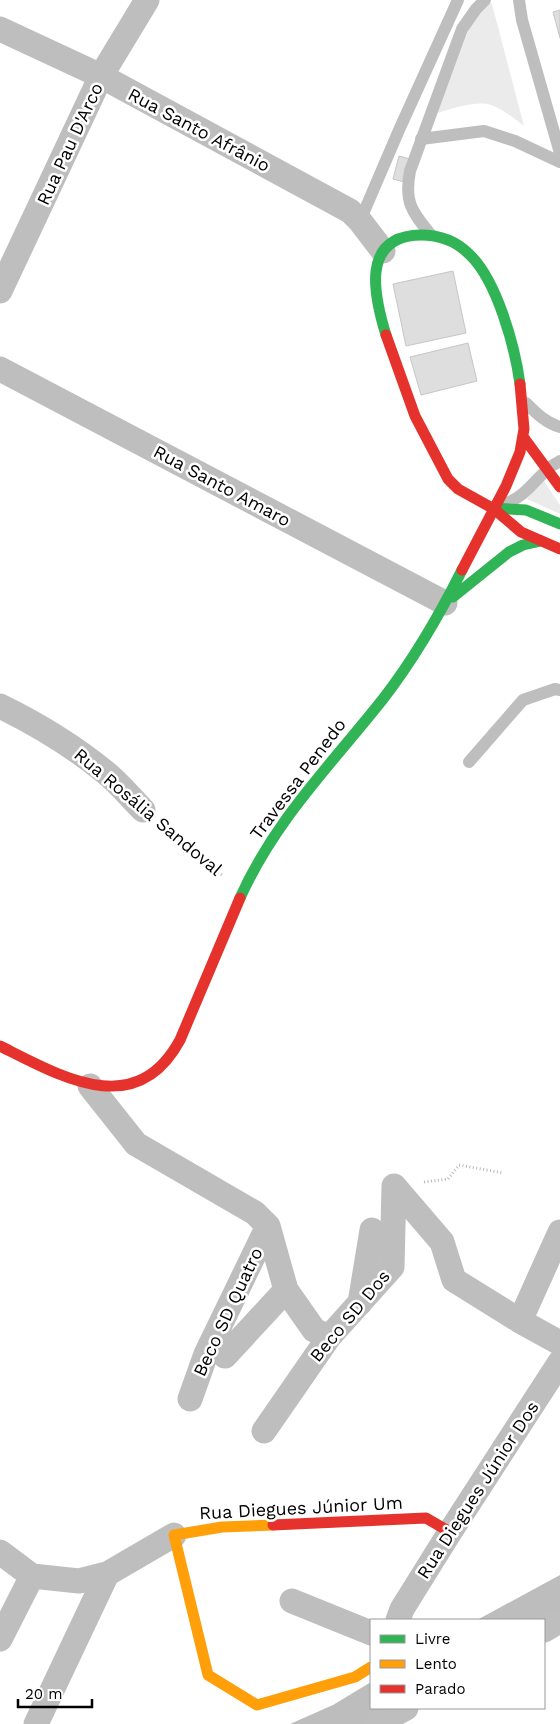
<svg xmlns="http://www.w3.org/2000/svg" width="560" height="1724" font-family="'Work Sans',sans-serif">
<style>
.green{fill:#ebebeb}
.water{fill:#bdbdbd}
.building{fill:#dedede;stroke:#c6c6c6}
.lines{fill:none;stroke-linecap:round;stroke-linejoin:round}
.path{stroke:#b9b9b9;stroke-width:3;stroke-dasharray:1 2.5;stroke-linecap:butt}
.lane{stroke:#bebebe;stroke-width:12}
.street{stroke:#bebebe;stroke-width:25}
.fast{stroke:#30b455;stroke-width:11}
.slow{stroke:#ff9f0a;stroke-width:11}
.jam{stroke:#e5322d;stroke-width:11}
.labels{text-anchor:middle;stroke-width:5;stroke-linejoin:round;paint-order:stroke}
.street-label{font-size:18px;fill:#000;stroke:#fff}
</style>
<rect width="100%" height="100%" fill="#fff"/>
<path class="green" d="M 487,2 L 492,4 L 524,126 C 513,118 503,109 491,105 C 477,100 451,109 437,113 L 471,23 Z
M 544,481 L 560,505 L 560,514 L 527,499 L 535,489 Z"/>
<path class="water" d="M 560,1575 L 560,1618 L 544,1620 L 477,1620 Z
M 371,1682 L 371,1708 L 396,1708 L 366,1724 L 290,1724 L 333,1705 Z"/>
<path class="building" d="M 560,10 L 560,38 L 553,12 Z
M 399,156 L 410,159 L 404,182 L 393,179 Z
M 453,271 L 466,333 L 406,346 L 393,284 Z
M 468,343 L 477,381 L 421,395 L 410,357 Z"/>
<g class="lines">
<path class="path" d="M 161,826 L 178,841 L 222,875
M 424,1182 L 448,1179 L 459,1165 L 503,1173"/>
<path class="lane" d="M 519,0 L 522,20 L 560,153
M 421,139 L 484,131 L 515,141 L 560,162
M 360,221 L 399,130 L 458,0
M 431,235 C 412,212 404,202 410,171 L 462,29 L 476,9 L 485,0
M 526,403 C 536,413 546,423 560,427
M 507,503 C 525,496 533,482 547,470 C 550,466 556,464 560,461
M 469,762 L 523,700 L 555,689 L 560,690"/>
<path class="street" d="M 0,29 L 101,76 L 350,211 L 360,221 L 383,251
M 0,291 L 101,76 L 147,0
M 0,369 L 445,603
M 0,706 C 37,724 73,746 105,772 C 119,783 131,798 143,810
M 90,1086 L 136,1144 L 255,1213 L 268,1226 L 286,1290 L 314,1330 L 329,1337
M 394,1186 L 442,1242 L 454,1280 L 520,1321 L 560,1343
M 360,1303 L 372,1230
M 520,1321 L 560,1232
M 225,1356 L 286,1290
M 190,1399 L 206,1354 L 268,1226
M 264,1431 L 329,1337 L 392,1267 L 394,1186
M 0,1552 L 32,1576 L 79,1581 L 107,1574 L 174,1535
M 292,1601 L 371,1633
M 398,1620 L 402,1609 L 450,1532 L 560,1362
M 544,1630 L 560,1621
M 0,1639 L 32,1576
M 36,1724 L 107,1574
M 377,1724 L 406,1708"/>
<path class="fast" d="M 386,335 C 374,296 360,236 421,235 C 439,235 456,241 469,254 C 497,280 515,347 520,384
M 493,508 L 526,510 L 560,524
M 453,597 L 509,552 L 523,545 L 541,541
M 240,898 C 275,820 330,766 383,699 C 414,659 439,616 462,570"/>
<path class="slow" d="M 273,1525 L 222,1527 L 174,1535 L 208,1675 L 257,1705 L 355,1677 L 371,1667"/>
<path class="jam" d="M 386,335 L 415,416 L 448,479 L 458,489 L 494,509 L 521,532 L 560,549
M 524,438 L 560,487
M 462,570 L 506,486 L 520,452 L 524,429 L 520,384
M 0,1046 C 62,1077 136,1121 180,1040 L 240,898
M 273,1525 L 426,1518 L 450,1532"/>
</g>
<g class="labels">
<g class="street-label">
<text transform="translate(199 130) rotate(28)" y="6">Rua Santo Afrânio</text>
<text transform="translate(70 144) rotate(-65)" y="6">Rua Pau D'Arco</text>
<text transform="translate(222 486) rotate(28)" y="6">Rua Santo Amaro</text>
<text transform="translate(298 779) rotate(-53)" y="6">Travessa Penedo</text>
<text transform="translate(148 812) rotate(40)" y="6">Rua Rosália Sandoval</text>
<text transform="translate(228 1312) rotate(-65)" y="6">Beco SD Quatro</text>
<text transform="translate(350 1316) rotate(-50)" y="6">Beco SD Dos</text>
<text transform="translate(478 1490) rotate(-57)" y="6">Rua Diegues Júnior Dos</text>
<text transform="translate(301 1508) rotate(-3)" y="6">Rua Diegues Júnior Um</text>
</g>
</g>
<rect x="370" y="1619" width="175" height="90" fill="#ffffff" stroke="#999999"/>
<rect x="380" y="1635" width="25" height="8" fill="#30b455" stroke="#999999"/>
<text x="415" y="1644" font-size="15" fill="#000000">Livre</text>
<rect x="380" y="1660" width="25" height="8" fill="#ff9f0a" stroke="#999999"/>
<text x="415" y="1669" font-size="15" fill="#000000">Lento</text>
<rect x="380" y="1685" width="25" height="8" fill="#e5322d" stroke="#999999"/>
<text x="415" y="1694" font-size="15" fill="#000000">Parado</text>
<path d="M18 1699v8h74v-8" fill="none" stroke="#000000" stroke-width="2.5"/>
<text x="25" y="1699" font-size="15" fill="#000000" stroke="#ffffff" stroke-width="4" paint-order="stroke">20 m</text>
</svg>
